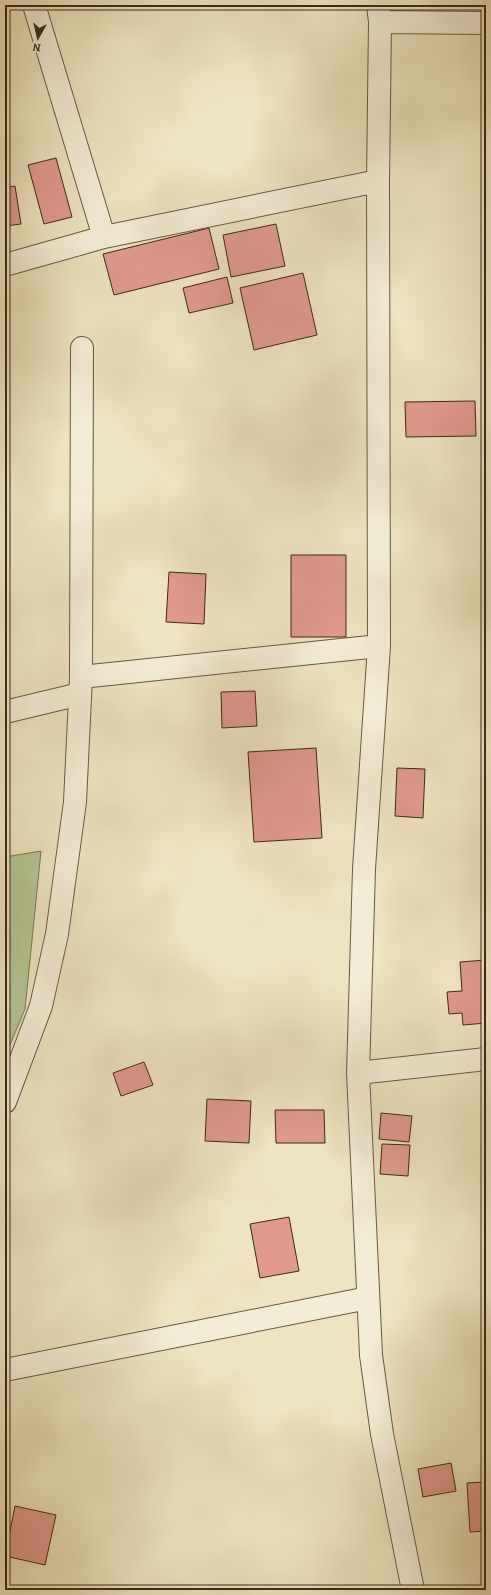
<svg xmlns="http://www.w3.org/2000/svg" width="491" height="1595" font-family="Alegreya,serif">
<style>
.green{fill:#b6c594;stroke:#797755}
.building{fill:#e09a8e;stroke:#3c2916}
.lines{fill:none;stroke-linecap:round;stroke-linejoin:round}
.minor-casing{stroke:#685840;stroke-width:24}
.minor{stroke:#f4edd5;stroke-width:22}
</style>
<rect width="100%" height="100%" fill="#eee4bf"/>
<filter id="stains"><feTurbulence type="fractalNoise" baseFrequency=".005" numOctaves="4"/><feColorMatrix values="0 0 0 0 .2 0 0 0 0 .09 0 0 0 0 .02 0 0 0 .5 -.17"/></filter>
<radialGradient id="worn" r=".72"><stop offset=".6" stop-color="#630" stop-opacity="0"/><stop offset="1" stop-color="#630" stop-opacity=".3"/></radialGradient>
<path class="green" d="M 41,851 L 25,1009 L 5,1057 L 5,857 Z"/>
<path class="building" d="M 56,158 L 72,217 L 44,224 L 28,165 Z
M 15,186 L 21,224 L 5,226 L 5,188 Z
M 276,224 L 285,266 L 231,277 L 223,235 Z
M 209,228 L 219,269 L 114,295 L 103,254 Z
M 303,273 L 317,335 L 254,350 L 240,288 Z
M 227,277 L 233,303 L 189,313 L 183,288 Z
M 475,401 L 476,436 L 406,437 L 405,402 Z
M 291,555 L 346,555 L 346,637 L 291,637 Z
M 169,572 L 206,574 L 204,624 L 166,622 Z
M 255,691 L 257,726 L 222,728 L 221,692 Z
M 316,748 L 322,838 L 254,842 L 248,752 Z
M 397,768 L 425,769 L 423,818 L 395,816 Z
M 486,960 L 486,1023 L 463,1025 L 462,1013 L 449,1014 L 447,992 L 462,991 L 460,962 Z
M 144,1062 L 153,1085 L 121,1096 L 113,1073 Z
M 207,1099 L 251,1101 L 249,1143 L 205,1141 Z
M 275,1110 L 324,1110 L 325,1143 L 276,1143 Z
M 381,1113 L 412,1116 L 409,1142 L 379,1139 Z
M 382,1144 L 410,1145 L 408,1176 L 380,1174 Z
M 289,1217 L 299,1271 L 260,1278 L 250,1224 Z
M 451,1463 L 456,1491 L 423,1497 L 418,1469 Z
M 486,1482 L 486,1531 L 470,1532 L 467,1483 Z
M 15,1506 L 56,1515 L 45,1565 L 5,1556 Z"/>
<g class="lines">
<defs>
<path id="minor" d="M 34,5 L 104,237
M 378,5 L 380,22 L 378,181 L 379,646 L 364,869 L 358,1073 L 371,1355 L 382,1434 L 413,1590
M 380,22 L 486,23
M 5,265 L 104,237 L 378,181
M 81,677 L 379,646
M 5,712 L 80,694
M 358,1073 L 486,1059
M 5,1102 L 41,1006 L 57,934 L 75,802 L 81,677 L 82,348
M 5,1370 L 368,1298"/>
</defs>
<use href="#minor" class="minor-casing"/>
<use href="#minor" class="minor"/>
</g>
<rect width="491" height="1595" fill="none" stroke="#eee4bf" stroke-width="20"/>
<rect x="6" y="6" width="479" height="1583" fill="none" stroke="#3c2916" stroke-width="2"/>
<rect x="10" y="10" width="471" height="1575" fill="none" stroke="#3c2916"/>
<g transform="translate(38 38) rotate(188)" stroke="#f4edd5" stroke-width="3" paint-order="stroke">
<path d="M0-3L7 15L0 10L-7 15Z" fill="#3c2916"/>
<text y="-6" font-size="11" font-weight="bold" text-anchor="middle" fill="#3c2916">N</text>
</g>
<rect width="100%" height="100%" filter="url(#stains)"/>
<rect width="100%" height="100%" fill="url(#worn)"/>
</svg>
